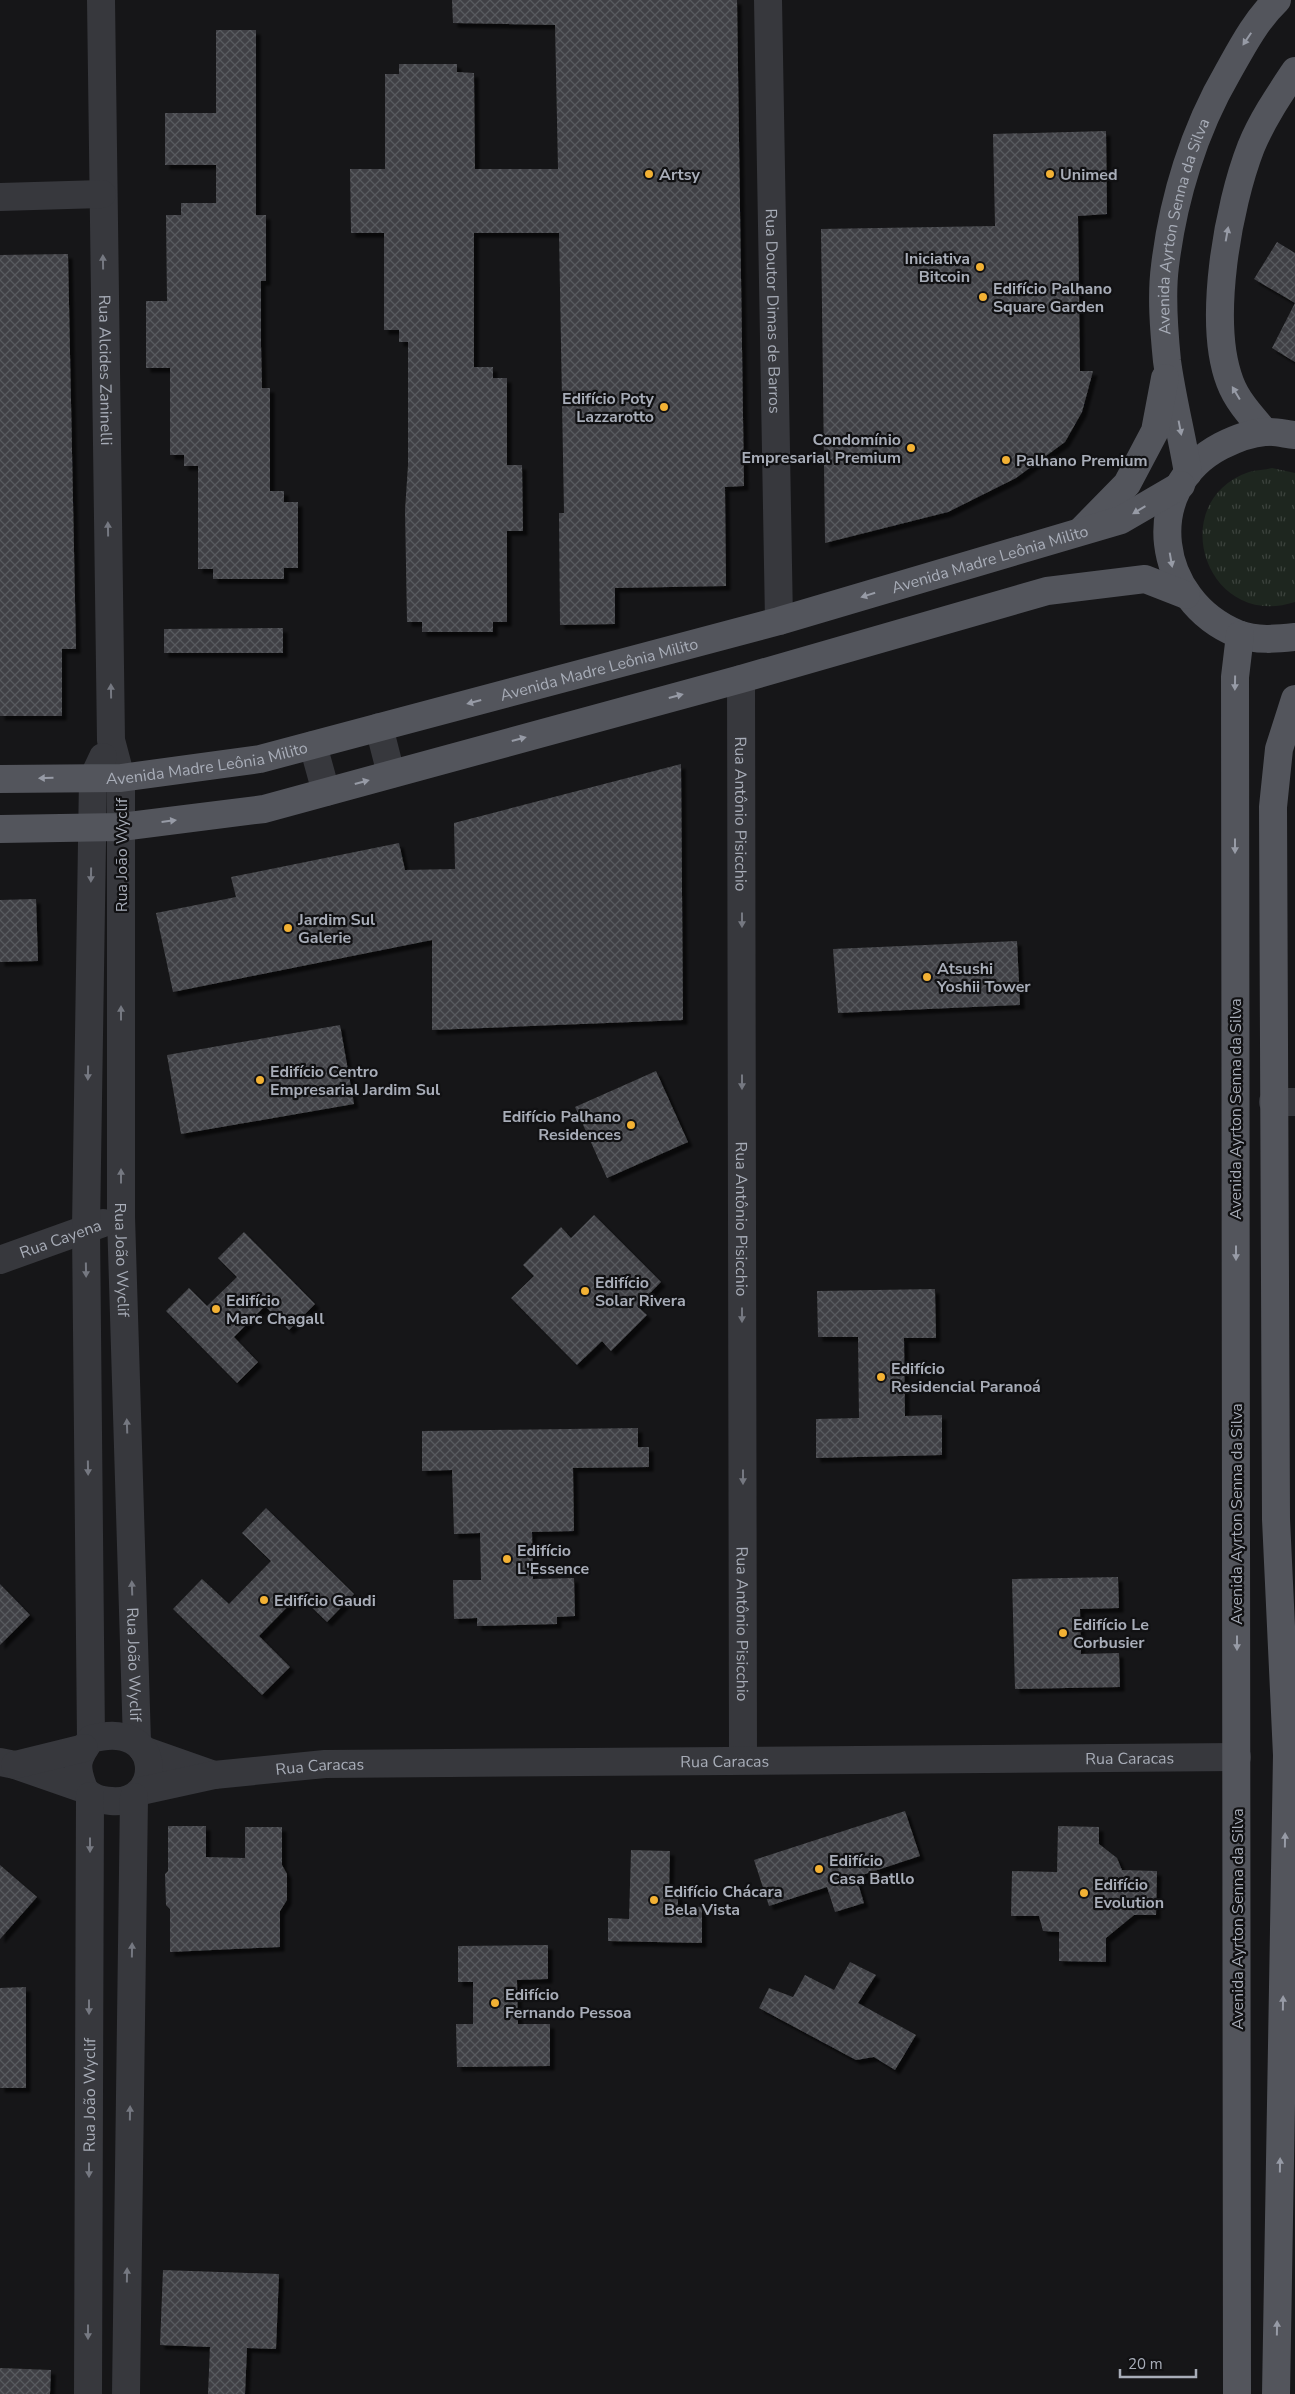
<svg xmlns="http://www.w3.org/2000/svg" width="1295" height="2394" font-family="'Nunito Sans',sans-serif">
<style>
.grass{fill:url(#grass-tufts)}
.building{fill:url(#building-cross-hatch);filter:url(#shadow)}
.lines{fill:none;stroke-linecap:round;stroke-linejoin:round}
.minor{stroke:#37383d;stroke-width:28}
.major{stroke:#53555c;stroke-width:28}
.oneway{fill:#979ba6}
.oneway2{fill:#757881}
.poi-dot{fill:#f2b134;stroke:#111113;stroke-width:2}
.labels{text-anchor:middle;stroke-width:4.5;stroke-linejoin:round;paint-order:stroke}
.poi-label{font-size:16px;font-weight:bold;fill:#a8adb8;stroke:#111113;text-anchor:start}
.street-label{font-size:16px;fill:#a8adb8;stroke:#111113}
</style>
<defs>
<pattern id="grass-tufts" width="24" height="20" patternUnits="userSpaceOnUse" patternTransform="scale(1.25)"><rect width="24" height="20" fill="#1e261f"/><path d="M3 7l-1-3M5 7V3M7 7l1-3M15 17l-1-3M17 17v-4M19 17l1-3" fill="none" stroke="#3c433d"/></pattern>
<pattern id="building-cross-hatch" width="8" height="8" patternUnits="userSpaceOnUse" patternTransform="scale(1.25)"><rect width="8" height="8" fill="#404145"/><path d="M0 0l8 8M0 8l8-8" fill="none" stroke="#595a5e"/></pattern>
<filter id="shadow"><feDropShadow dx="4.5" dy="4.5" stdDeviation="1" flood-color="#0009"/></filter>
</defs>
<rect width="100%" height="100%" fill="#161618"/>
<path class="grass" d="M 1272,468 L 1295,473 L 1295,602 C 1205,631 1164,501 1249,472 C 1256,470 1265,470 1272,468 Z"/>
<path class="building" d="M 452,0 L 737,0 L 744,486 L 725,487 L 726,586 L 615,588 L 615,624 L 560,625 L 559,513 L 564,513 L 559,233 L 474,233 L 474,367 L 493,367 L 493,378 L 507,378 L 507,465 L 522,465 L 523,531 L 507,531 L 507,622 L 493,622 L 493,632 L 422,632 L 422,622 L 407,622 L 405,510 L 408,465 L 408,342 L 399,342 L 399,330 L 384,330 L 384,233 L 351,233 L 350,169 L 385,169 L 385,74 L 399,74 L 399,64 L 457,64 L 457,72 L 474,73 L 475,169 L 558,169 L 555,25 L 453,23 Z
M 216,30 L 256,30 L 256,215 L 266,215 L 266,281 L 261,281 L 261,345 L 262,388 L 270,388 L 270,491 L 284,491 L 284,502 L 298,502 L 298,568 L 284,568 L 284,579 L 213,579 L 213,569 L 198,569 L 198,466 L 184,466 L 184,455 L 170,455 L 170,368 L 146,368 L 146,301 L 167,301 L 166,215 L 181,215 L 181,203 L 216,203 L 216,165 L 165,165 L 165,113 L 216,113 Z
M 1106,131 L 1107,214 L 1078,216 L 1080,371 L 1093,371 L 1082,412 L 1065,442 L 1016,478 L 948,512 L 825,543 L 821,229 L 995,226 L 993,134 Z
M 1277,242 L 1295,253 L 1295,362 L 1272,348 L 1295,303 L 1254,279 Z
M 68,254 L 76,649 L 62,649 L 62,716 L 0,716 L 0,255 Z
M 283,628 L 283,653 L 164,653 L 164,629 Z
M 681,764 L 683,1020 L 432,1030 L 432,940 L 173,992 L 156,913 L 236,897 L 231,877 L 399,843 L 405,870 L 455,869 L 454,823 Z
M 36,899 L 38,961 L 0,962 L 0,900 Z
M 1017,941 L 1020,1005 L 838,1013 L 833,949 Z
M 340,1025 L 354,1104 L 181,1134 L 167,1055 Z
M 656,1071 L 688,1142 L 607,1178 L 575,1107 Z
M 594,1215 L 661,1282 L 637,1306 L 647,1315 L 611,1351 L 602,1341 L 577,1365 L 511,1298 L 534,1276 L 523,1265 L 561,1227 L 571,1238 Z
M 244,1232 L 315,1304 L 289,1330 L 265,1306 L 234,1337 L 258,1362 L 237,1383 L 166,1311 L 189,1288 L 207,1306 L 237,1277 L 218,1258 Z
M 935,1289 L 936,1338 L 904,1338 L 905,1416 L 942,1415 L 942,1455 L 816,1458 L 816,1419 L 859,1418 L 858,1337 L 818,1337 L 817,1291 Z
M 638,1428 L 638,1447 L 649,1447 L 649,1467 L 573,1468 L 574,1531 L 532,1532 L 533,1579 L 574,1578 L 575,1616 L 557,1617 L 557,1624 L 477,1626 L 477,1618 L 454,1619 L 453,1580 L 481,1580 L 480,1533 L 454,1534 L 452,1470 L 422,1471 L 422,1431 Z
M 266,1508 L 354,1594 L 327,1622 L 299,1595 L 259,1636 L 290,1667 L 262,1695 L 173,1609 L 202,1579 L 229,1604 L 271,1561 L 242,1533 Z
M 1118,1577 L 1119,1608 L 1080,1609 L 1081,1654 L 1119,1653 L 1120,1687 L 1015,1689 L 1012,1579 Z
M 0,1584 L 30,1615 L 0,1645 Z
M 905,1811 L 920,1856 L 856,1877 L 864,1903 L 835,1912 L 827,1887 L 769,1906 L 754,1860 Z
M 168,1826 L 206,1826 L 206,1857 L 245,1858 L 245,1827 L 282,1827 L 282,1865 L 287,1874 L 287,1900 L 280,1911 L 280,1947 L 170,1952 L 170,1909 L 166,1905 L 165,1874 L 168,1871 Z
M 1058,1826 L 1099,1827 L 1099,1844 L 1117,1858 L 1122,1870 L 1157,1871 L 1156,1915 L 1134,1915 L 1106,1938 L 1106,1962 L 1059,1961 L 1059,1932 L 1043,1931 L 1039,1916 L 1011,1916 L 1012,1871 L 1057,1872 Z
M 631,1850 L 670,1851 L 669,1895 L 678,1895 L 678,1906 L 702,1907 L 702,1943 L 608,1941 L 608,1918 L 629,1919 Z
M 0,1865 L 37,1897 L 0,1939 Z
M 548,1945 L 548,1979 L 517,1980 L 518,2024 L 550,2024 L 550,2066 L 457,2067 L 456,2024 L 473,2024 L 473,1982 L 458,1982 L 458,1946 Z
M 850,1962 L 876,1975 L 858,2003 L 916,2035 L 895,2070 L 874,2057 L 856,2060 L 759,2008 L 769,1988 L 793,1997 L 805,1975 L 834,1990 Z
M 26,1987 L 26,2088 L 0,2088 L 0,1988 Z
M 163,2270 L 279,2274 L 276,2349 L 247,2348 L 245,2394 L 208,2394 L 210,2347 L 160,2345 Z
M 0,2368 L 51,2370 L 50,2394 L 0,2394 Z"/>
<g class="lines">
<g class="minor">
<path id="s1" d="M 101,0 L 111,740 L 121,778 L 121,1217 L 137,1742"/>
<path id="s2" d="M 768,0 L 779,621"/>
<path d="M 0,197 L 102,194"/>
<path id="s3" d="M 741,679 L 743,1760"/>
<path d="M 379,727 L 391,774"/>
<path d="M 313,745 L 326,792"/>
<path d="M 1273,1102 L 1295,1102"/>
<path id="s4" d="M 0,1260 L 103,1223"/>
<path d="M 91,1739 L 86,1228 L 93,778 L 103,757"/>
<path d="M 143,1750 L 214,1775"/>
<path d="M 0,1762 L 15,1765 L 84,1789 C 91,1798 100,1800 111,1801 C 165,1806 164,1718 91,1739 C 76,1759 75,1766 84,1789"/>
<path d="M 15,1765 L 84,1748"/>
<path id="s5" d="M 141,1791 L 214,1775 L 325,1764 L 1237,1757"/>
<path id="s6" d="M 88,2394 L 90,1796"/>
<path d="M 126,2394 L 134,1797"/>
</g>
<g class="major">
<path d="M 1265,432 C 1252,417 1237,401 1230,382 C 1207,322 1228,206 1251,147 C 1262,120 1279,95 1295,71"/>
<path d="M 1295,435 C 1285,434 1274,431 1265,432 C 1249,433 1235,439 1221,446 C 1139,489 1156,601 1238,634 C 1256,641 1277,639 1295,637"/>
<path id="s7" d="M 1188,473 C 1182,436 1172,398 1167,361 C 1164,331 1161,296 1165,266 C 1173,199 1194,130 1228,72 C 1242,47 1256,20 1277,0"/>
<path d="M 1081,531 L 1127,484 L 1155,431 L 1165,378"/>
<path id="s8" d="M 0,779 L 121,778 L 260,759 L 779,621 L 1121,520 L 1181,485"/>
<path d="M 0,829 L 121,827 L 264,809 L 741,679 L 1047,591 L 1145,579 L 1186,595"/>
<path d="M 1237,2394 L 1235,677 L 1240,635"/>
<path d="M 1276,2394 L 1287,1755 L 1276,1519 L 1273,807 L 1279,749 L 1295,699"/>
</g>
</g>
<defs><path id="oneway-solid" d="M-6-.8H1V-3.2L6.5 0L1 3.2V.8H-6Z" transform="scale(1.25)"/></defs>
<g class="oneway">
<use href="#oneway-solid" transform="translate(1247 39) rotate(124)"/>
<use href="#oneway-solid" transform="translate(1227 234) rotate(-80)"/>
<use href="#oneway-solid" transform="translate(1236 393) rotate(-121)"/>
<use href="#oneway-solid" transform="translate(1180 428) rotate(79)"/>
<use href="#oneway-solid" transform="translate(1139 510) rotate(149)"/>
<use href="#oneway-solid" transform="translate(1171 560) rotate(80)"/>
<use href="#oneway-solid" transform="translate(868 595) rotate(163)"/>
<use href="#oneway-solid" transform="translate(1235 683) rotate(91)"/>
<use href="#oneway-solid" transform="translate(676 696) rotate(-15)"/>
<use href="#oneway-solid" transform="translate(474 702) rotate(165)"/>
<use href="#oneway-solid" transform="translate(519 739) rotate(-15)"/>
<use href="#oneway-solid" transform="translate(46 778) rotate(179)"/>
<use href="#oneway-solid" transform="translate(362 782) rotate(-15)"/>
<use href="#oneway-solid" transform="translate(169 821) rotate(-7)"/>
<use href="#oneway-solid" transform="translate(1235 846) rotate(90)"/>
<use href="#oneway-solid" transform="translate(1236 1253) rotate(90)"/>
<use href="#oneway-solid" transform="translate(1237 1643) rotate(90)"/>
<use href="#oneway-solid" transform="translate(1285 1840) rotate(-89)"/>
<use href="#oneway-solid" transform="translate(1283 2003) rotate(-89)"/>
<use href="#oneway-solid" transform="translate(1280 2165) rotate(-89)"/>
<use href="#oneway-solid" transform="translate(1277 2328) rotate(-89)"/>
</g>
<g class="oneway2">
<use href="#oneway-solid" transform="translate(103 262) rotate(-91)"/>
<use href="#oneway-solid" transform="translate(108 529) rotate(-91)"/>
<use href="#oneway-solid" transform="translate(111 691) rotate(-91)"/>
<use href="#oneway-solid" transform="translate(91 875) rotate(91)"/>
<use href="#oneway-solid" transform="translate(742 920) rotate(90)"/>
<use href="#oneway-solid" transform="translate(121 1013) rotate(-90)"/>
<use href="#oneway-solid" transform="translate(88 1073) rotate(91)"/>
<use href="#oneway-solid" transform="translate(742 1082) rotate(90)"/>
<use href="#oneway-solid" transform="translate(121 1176) rotate(-90)"/>
<use href="#oneway-solid" transform="translate(86 1270) rotate(89)"/>
<use href="#oneway-solid" transform="translate(742 1315) rotate(90)"/>
<use href="#oneway-solid" transform="translate(127 1426) rotate(-92)"/>
<use href="#oneway-solid" transform="translate(88 1468) rotate(89)"/>
<use href="#oneway-solid" transform="translate(743 1477) rotate(90)"/>
<use href="#oneway-solid" transform="translate(132 1588) rotate(-92)"/>
<use href="#oneway-solid" transform="translate(90 1845) rotate(90)"/>
<use href="#oneway-solid" transform="translate(132 1950) rotate(-89)"/>
<use href="#oneway-solid" transform="translate(89 2007) rotate(90)"/>
<use href="#oneway-solid" transform="translate(130 2113) rotate(-89)"/>
<use href="#oneway-solid" transform="translate(89 2170) rotate(90)"/>
<use href="#oneway-solid" transform="translate(127 2275) rotate(-89)"/>
<use href="#oneway-solid" transform="translate(88 2332) rotate(90)"/>
</g>
<g class="poi-dot">
<circle cx="649" cy="174" r="5"/>
<circle cx="1050" cy="174" r="5"/>
<circle cx="980" cy="267" r="5"/>
<circle cx="983" cy="297" r="5"/>
<circle cx="664" cy="407" r="5"/>
<circle cx="911" cy="448" r="5"/>
<circle cx="1006" cy="460" r="5"/>
<circle cx="288" cy="928" r="5"/>
<circle cx="927" cy="977" r="5"/>
<circle cx="260" cy="1080" r="5"/>
<circle cx="631" cy="1125" r="5"/>
<circle cx="585" cy="1291" r="5"/>
<circle cx="216" cy="1309" r="5"/>
<circle cx="881" cy="1377" r="5"/>
<circle cx="507" cy="1559" r="5"/>
<circle cx="264" cy="1600" r="5"/>
<circle cx="1063" cy="1633" r="5"/>
<circle cx="819" cy="1869" r="5"/>
<circle cx="1084" cy="1893" r="5"/>
<circle cx="654" cy="1900" r="5"/>
<circle cx="495" cy="2003" r="5"/>
</g>
<g class="labels">
<g class="poi-label">
<text x="659" y="180">Artsy</text>
<text x="1060" y="180">Unimed</text>
<text x="970" y="264" text-anchor="end">Iniciativa<tspan x="970" dy="18">Bitcoin</tspan></text>
<text x="993" y="294">Edifício Palhano<tspan x="993" dy="18">Square Garden</tspan></text>
<text x="654" y="404" text-anchor="end">Edifício Poty<tspan x="654" dy="18">Lazzarotto</tspan></text>
<text x="901" y="445" text-anchor="end">Condomínio<tspan x="901" dy="18">Empresarial Premium</tspan></text>
<text x="1016" y="466">Palhano Premium</text>
<text x="298" y="925">Jardim Sul<tspan x="298" dy="18">Galerie</tspan></text>
<text x="937" y="974">Atsushi<tspan x="937" dy="18">Yoshii Tower</tspan></text>
<text x="270" y="1077">Edifício Centro<tspan x="270" dy="18">Empresarial Jardim Sul</tspan></text>
<text x="621" y="1122" text-anchor="end">Edifício Palhano<tspan x="621" dy="18">Residences</tspan></text>
<text x="595" y="1288">Edifício<tspan x="595" dy="18">Solar Rivera</tspan></text>
<text x="226" y="1306">Edifício<tspan x="226" dy="18">Marc Chagall</tspan></text>
<text x="891" y="1374">Edifício<tspan x="891" dy="18">Residencial Paranoá</tspan></text>
<text x="517" y="1556">Edifício<tspan x="517" dy="18">L'Essence</tspan></text>
<text x="274" y="1606">Edifício Gaudi</text>
<text x="1073" y="1630">Edifício Le<tspan x="1073" dy="18">Corbusier</tspan></text>
<text x="829" y="1866">Edifício<tspan x="829" dy="18">Casa Batllo</tspan></text>
<text x="1094" y="1890">Edifício<tspan x="1094" dy="18">Evolution</tspan></text>
<text x="664" y="1897">Edifício Chácara<tspan x="664" dy="18">Bela Vista</tspan></text>
<text x="505" y="2000">Edifício<tspan x="505" dy="18">Fernando Pessoa</tspan></text>
</g>
<g class="street-label">
<text dy="6" stroke="none"><textPath href="#s7" startOffset="251">Avenida Ayrton Senna da Silva</textPath></text>
<text dy="6" stroke="none"><textPath href="#s2" startOffset="311">Rua Doutor Dimas de Barros</textPath></text>
<text dy="6" stroke="none"><textPath href="#s1" startOffset="370">Rua Alcides Zaninelli</textPath></text>
<text dy="6" stroke="none"><textPath href="#s8" startOffset="1018">Avenida Madre Leônia Milito</textPath></text>
<text dy="6" stroke="none"><textPath href="#s8" startOffset="612">Avenida Madre Leônia Milito</textPath></text>
<text dy="6" stroke="none"><textPath href="#s8" startOffset="208">Avenida Madre Leônia Milito</textPath></text>
<text dy="6" stroke="none"><textPath href="#s3" startOffset="135">Rua Antônio Pisicchio</textPath></text>
<text transform="translate(121 855) rotate(-90)" y="6">Rua João Wyclif</text>
<text transform="translate(1235 1109) rotate(-90)" y="6">Avenida Ayrton Senna da Silva</text>
<text dy="6" stroke="none"><textPath href="#s3" startOffset="540">Rua Antônio Pisicchio</textPath></text>
<text dy="6" stroke="none"><textPath href="#s4" startOffset="64">Rua Cayena</textPath></text>
<text dy="6" stroke="none"><textPath href="#s1" startOffset="1261">Rua João Wyclif</textPath></text>
<text transform="translate(1236 1514) rotate(-90)" y="6">Avenida Ayrton Senna da Silva</text>
<text dy="6" stroke="none"><textPath href="#s3" startOffset="945">Rua Antônio Pisicchio</textPath></text>
<text dy="6" stroke="none"><textPath href="#s1" startOffset="1666">Rua João Wyclif</textPath></text>
<text dy="6" stroke="none"><textPath href="#s5" startOffset="991">Rua Caracas</textPath></text>
<text dy="6" stroke="none"><textPath href="#s5" startOffset="586">Rua Caracas</textPath></text>
<text dy="6" stroke="none"><textPath href="#s5" startOffset="181">Rua Caracas</textPath></text>
<text transform="translate(1237 1919) rotate(-90)" y="6">Avenida Ayrton Senna da Silva</text>
<text dy="6" stroke="none"><textPath href="#s6" startOffset="299">Rua João Wyclif</textPath></text>
</g>
</g>
<path d="M1120 2369v8h76v-8" fill="none" stroke="#a8adb8" stroke-width="2.5"/>
<text x="1128" y="2369" font-size="15" fill="#a8adb8" stroke="#111113" stroke-width="4" paint-order="stroke">20 m</text>
</svg>
